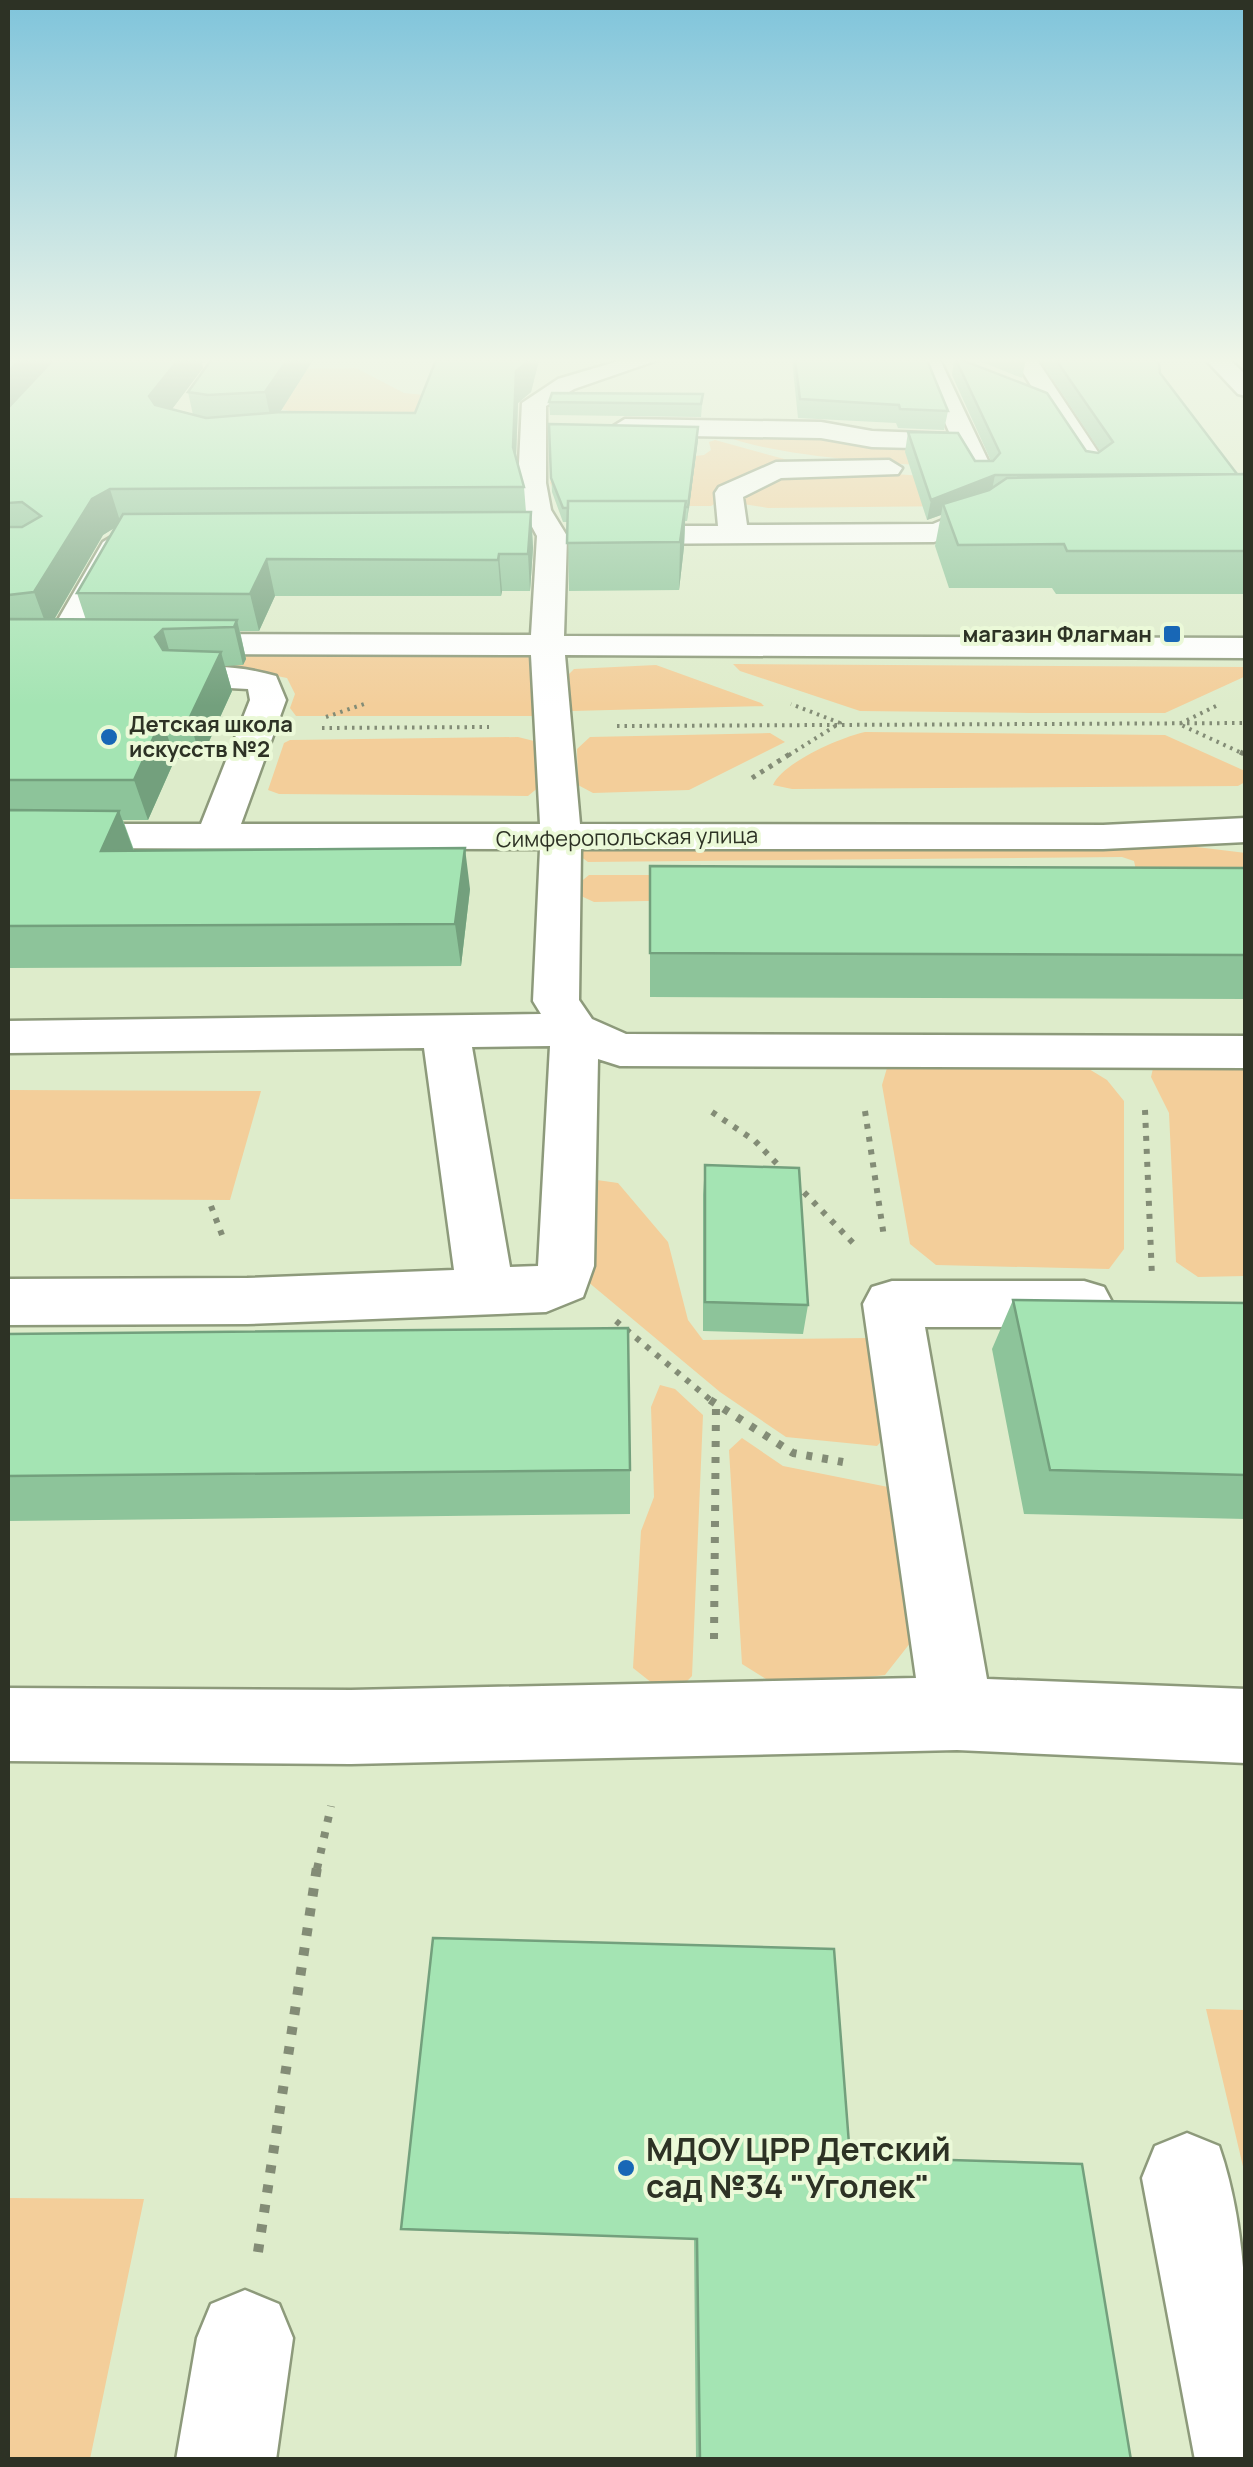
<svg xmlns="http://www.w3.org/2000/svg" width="1253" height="2467" font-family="Manrope,sans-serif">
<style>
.green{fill:#f3ce9a}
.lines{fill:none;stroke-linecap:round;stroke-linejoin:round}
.minor-casing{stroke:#8d9a7b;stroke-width:5}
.major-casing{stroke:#8d9a7b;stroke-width:5}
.path-far4{stroke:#838c76;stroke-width:4;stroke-dasharray:2.5 5;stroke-linecap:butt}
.path-far3{stroke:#838c76;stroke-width:5;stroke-dasharray:4 6;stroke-linecap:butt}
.path-far2{stroke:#838c76;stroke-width:6;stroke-dasharray:5 8;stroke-linecap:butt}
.path-far1{stroke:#838c76;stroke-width:8;stroke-dasharray:6 10;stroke-linecap:butt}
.path{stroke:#838c76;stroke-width:10;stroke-dasharray:8 12;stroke-linecap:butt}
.minor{fill:#fff;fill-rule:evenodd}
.major{fill:#fff;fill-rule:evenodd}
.wall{fill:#8dc49a;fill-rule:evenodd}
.shaded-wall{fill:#73a07d}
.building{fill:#a4e4b3;stroke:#73a07d;stroke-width:2.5}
.poi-dot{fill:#1867b6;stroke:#ebf9d8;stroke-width:4}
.labels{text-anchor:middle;stroke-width:8;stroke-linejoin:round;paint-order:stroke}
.far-poi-label{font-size:22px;font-weight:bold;fill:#2d3225;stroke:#ebf9d8;text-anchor:end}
.far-street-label{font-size:22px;fill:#2d3225;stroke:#ebf9d8}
.near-poi-label{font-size:32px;font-weight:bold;fill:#2d3225;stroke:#ebf9d8;text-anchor:start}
</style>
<rect width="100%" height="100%" fill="#deeccb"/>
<path class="green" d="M 356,368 L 404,393 L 476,400 L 479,412 L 311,416 L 268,406 L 296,369 Z
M 728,432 L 944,446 L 932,466 C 882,463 764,455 721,434 Z
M 715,440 L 788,460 L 711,506 L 599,506 L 558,497 L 550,483 L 553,472 L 704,455 L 711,450 L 709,442 Z
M 881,473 L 936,477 L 958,506 L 768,508 L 743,504 L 741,495 L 782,474 Z
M 8,650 L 531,655 L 539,713 L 532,716 L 296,716 L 290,708 L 295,694 L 287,678 L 267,674 L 8,675 Z
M 733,664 L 1243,667 L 1246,676 L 1165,713 L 1030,713 L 860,711 L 740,671 Z
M 656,665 L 761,703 L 764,706 L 572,711 L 568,675 L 574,669 Z
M 865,732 L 1165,735 L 1245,771 L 1245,782 L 1238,786 L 792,789 L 773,785 C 782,763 841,737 865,732 Z
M 770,733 L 785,742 L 689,790 L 593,793 L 578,785 L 577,749 L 590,737 Z
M 518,737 L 538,742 L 540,786 L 528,796 L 279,794 L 268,790 L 284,743 L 290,740 Z
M 1139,840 L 1246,853 L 1245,882 L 1151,891 L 594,902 L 581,896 L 578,884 L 589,875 L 1122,875 L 1136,870 L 1134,861 L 1122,857 L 588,862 L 580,856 L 583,847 Z
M 906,1062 L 1084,1066 L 1107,1080 L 1124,1101 L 1124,1249 L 1109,1269 L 936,1265 L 910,1244 L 882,1085 L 887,1068 Z
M 1154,1064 L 1245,1065 L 1245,1276 L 1198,1277 L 1176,1262 L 1169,1113 L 1151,1077 Z
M 8,1090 L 261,1091 L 230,1200 L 8,1199 Z
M 590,1179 L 618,1183 L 668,1242 L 688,1320 L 703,1340 L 868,1338 L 882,1353 L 891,1431 L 877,1446 L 786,1437 L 720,1392 L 581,1276 Z
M 660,1385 L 675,1389 L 703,1415 L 692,1676 L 671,1698 L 633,1668 L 641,1531 L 654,1497 L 651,1407 Z
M 742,1438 L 783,1466 L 888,1487 L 910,1502 L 922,1628 L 885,1675 L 779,1687 L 742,1664 L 729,1450 Z
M 1206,2009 L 1245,2010 L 1245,2175 Z
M 8,2198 L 144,2199 L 90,2459 L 8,2459 Z"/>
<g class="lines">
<defs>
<path id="minor" d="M 622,360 L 658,360 L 574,389 L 546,406 L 546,483 L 551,510 L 567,536 L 564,636 L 1246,638 L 1246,658 L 565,655 L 580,824 L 1103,825 L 1246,818 L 1246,842 L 1103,849 L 581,849 L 579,1000 L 592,1019 L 626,1034 L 1246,1036 L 1246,1068 L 620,1066 L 598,1059 L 594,1266 L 583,1297 L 546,1312 L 247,1324 L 8,1325 L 8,1279 L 247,1278 L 454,1270 L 424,1048 L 8,1053 L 8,1021 L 541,1014 L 533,1001 L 540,849 L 8,848 L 8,824 L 201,824 L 250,700 L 248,689 L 175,685 L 170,678 L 175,671 C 208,663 244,667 276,676 L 286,700 L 241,824 L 540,824 L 531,655 L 169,654 L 157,651 L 152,644 L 157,637 L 169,634 L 531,635 L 537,536 L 523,510 L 518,483 L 522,403 L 558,379 ZM 550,1046 L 538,1266 L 510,1267 L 472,1047 Z
M 918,360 L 940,360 L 993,471 L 989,477 L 971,477 L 957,449 L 872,447 L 821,438 L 625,435 L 612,427 L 625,419 L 821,422 L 872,431 L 950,434 Z
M 1015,360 L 1037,360 L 1104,461 L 1100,467 L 1082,467 Z
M 889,460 L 902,468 L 898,474 L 781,478 L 743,497 L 747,525 L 933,524 L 985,502 L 1013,501 L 1017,507 L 1013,513 L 934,542 L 611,544 L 596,535 L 611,526 L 718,526 L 715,493 L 719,487 L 776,462 Z
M 118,533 L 133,542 L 78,644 L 73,651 L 49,651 L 44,644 L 103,542 Z
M 892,1281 L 1084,1281 L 1104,1287 L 1113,1304 L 1104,1321 L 1084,1327 L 925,1327 L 987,1679 L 1246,1689 L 1246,1763 L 957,1750 L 351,1764 L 8,1761 L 8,1688 L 351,1690 L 916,1678 L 863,1304 L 872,1287 Z
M 1187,2133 L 1219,2146 C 1253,2244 1246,2355 1246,2460 L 1195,2460 L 1142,2178 L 1155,2146 Z
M 245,2290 L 279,2304 L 293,2338 L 276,2460 L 176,2460 L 197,2338 L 211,2304 Z"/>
<path id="major" d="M 1206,360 L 1230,360 L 1246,375 L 1246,396 L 1238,394 Z"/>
</defs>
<use href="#minor" class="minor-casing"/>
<use href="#major" class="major-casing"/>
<path class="path-far4" d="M 1216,706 L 1179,724 L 1246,755
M 326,717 L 367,703
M 617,726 L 1246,723
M 322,728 L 489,727
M 789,755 L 840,723 L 791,704"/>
<path class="path-far3" d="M 1240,752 L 1246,755
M 752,778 L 793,752"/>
<path class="path-far2" d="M 1145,1110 L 1152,1277
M 865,1111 L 884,1237
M 712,1112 L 755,1141 L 783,1170
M 795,1183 L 856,1246
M 211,1206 L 222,1235
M 616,1321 L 713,1402"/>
<path class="path-far1" d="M 710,1400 L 793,1453 L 843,1462
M 714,1639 L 716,1406
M 317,1869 L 331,1806"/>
<path class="path" d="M 258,2252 L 317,1867"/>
<use href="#minor" class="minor"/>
<use href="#major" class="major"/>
</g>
<path class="wall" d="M 8,360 L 203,368 L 172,409 L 193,415 L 188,392 L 313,360 L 280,412 L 415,413 L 436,360 L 539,360 L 531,392 L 518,403 L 516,459 L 524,487 L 526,512 L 531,512 L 533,548 L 530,591 L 502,591 L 501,596 L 275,596 L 259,631 L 240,631 L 246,659 L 243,665 L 225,666 L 232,691 L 201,759 L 175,759 L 148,820 L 123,820 L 134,850 L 470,889 L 461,966 L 8,968 ZM 114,528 L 77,593 L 86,620 L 54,620 L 103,535 Z
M 792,360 L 927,360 L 948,411 L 944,430 L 898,428 L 896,423 L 798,418 Z
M 954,360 L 962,360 L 1086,451 L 1098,453 L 1100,451 L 1040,360 L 1156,360 L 1160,373 L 1237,474 L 1246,474 L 1246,594 L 1056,594 L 1052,588 L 949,588 L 935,546 L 941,515 L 927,520 L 905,452 L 908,432 L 975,461 L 991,461 L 952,375 Z
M 977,360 L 1026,360 L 1022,378 Z
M 703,394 L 701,417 L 550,415 L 549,402 Z
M 549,424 L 698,440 L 687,521 L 685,521 L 684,547 L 679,590 L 569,591 L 568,522 L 563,522 L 552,492 Z
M 650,866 L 1246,868 L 1246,999 L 650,997 Z
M 705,1165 L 808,1305 L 803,1334 L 703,1331 L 703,1195 Z
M 1013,1300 L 1246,1303 L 1246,1519 L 1024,1514 L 992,1349 Z
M 8,1334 L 630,1470 L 630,1514 L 8,1521 Z
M 850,2157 L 1131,2460 L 696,2460 L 694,2238 Z"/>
<path class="shaded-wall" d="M 19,360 L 59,360 L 8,415 L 8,372 Z
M 178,360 L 202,360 L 203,368 L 157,429 L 149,396 Z
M 287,360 L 313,360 L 272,425 L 265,392 Z
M 530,360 L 539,360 L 531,392 L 518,403 L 515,482 L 513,447 L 516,371 Z
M 698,427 L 698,440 L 687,521 L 688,507 Z
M 995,475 L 991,495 L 943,504 L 941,515 L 927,520 L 931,500 Z
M 110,489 L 121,524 L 103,535 L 48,630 L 34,592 L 92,499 Z
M 686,501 L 684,547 L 679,590 L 680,542 Z
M 531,512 L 533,548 L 530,591 L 528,554 Z
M 499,554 L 502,591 L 501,596 L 498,560 Z
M 267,559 L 275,596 L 259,631 L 250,594 Z
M 237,620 L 246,659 L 243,665 L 234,627 Z
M 163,629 L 174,667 L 155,637 Z
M 221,652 L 232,691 L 201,759 L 189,719 Z
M 162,719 L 175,759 L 148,820 L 134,780 Z
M 119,811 L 134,852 L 101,851 Z
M 465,848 L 470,889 L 461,966 L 455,924 Z"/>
<path class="building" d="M 8,360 L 19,360 L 8,372 Z
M 53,360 L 178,360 L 149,396 L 155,405 L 206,418 L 281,412 L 415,413 L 436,360 L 530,360 L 516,371 L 513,447 L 524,487 L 110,489 L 92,499 L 34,592 L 8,595 L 8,527 L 22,527 L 41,516 L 22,502 L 8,503 L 8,408 Z
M 211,360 L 287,360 L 265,392 L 208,395 L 188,392 Z
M 795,360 L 927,360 L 948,411 L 900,409 L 899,405 L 800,399 Z
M 956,360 L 962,360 L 1047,393 L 1086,451 L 1098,453 L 1113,442 L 1056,360 L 1156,360 L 1159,363 L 1160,373 L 1237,474 L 995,475 L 931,500 L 908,432 L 958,433 L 975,461 L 993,461 L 1000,453 Z
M 552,393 L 703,394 L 701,404 L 549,402 Z
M 549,424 L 698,427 L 688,507 L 685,507 L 686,501 L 568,501 L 568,508 L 563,508 L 551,478 Z
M 1246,474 L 1246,551 L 1067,551 L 1064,544 L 958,545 L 943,504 L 989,490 L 1007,478 Z
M 568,501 L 686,501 L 680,542 L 567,543 Z
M 531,512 L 528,554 L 499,554 L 498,560 L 267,559 L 250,594 L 77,593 L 123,514 Z
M 8,619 L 237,620 L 234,627 L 163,629 L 155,637 L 163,650 L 221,652 L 189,719 L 162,719 L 134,780 L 8,780 Z
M 8,810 L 119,811 L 101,851 L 465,848 L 455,924 L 8,926 Z
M 650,866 L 1246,868 L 1246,955 L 650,953 Z
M 705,1165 L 799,1168 L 808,1305 L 705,1302 Z
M 1013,1300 L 1246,1303 L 1246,1475 L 1050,1470 Z
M 628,1328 L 630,1470 L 8,1476 L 8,1334 Z
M 433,1938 L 834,1949 L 850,2157 L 1082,2164 L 1131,2460 L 700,2460 L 697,2239 L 401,2229 Z"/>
<linearGradient id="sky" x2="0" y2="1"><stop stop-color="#7fc4db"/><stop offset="0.51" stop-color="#f0f6e8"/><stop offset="1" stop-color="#f0f6e8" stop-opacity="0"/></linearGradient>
<rect width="1253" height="706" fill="url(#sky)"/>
<g class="poi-dot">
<rect x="1162" y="624" width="20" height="20" rx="5"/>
<circle cx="109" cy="737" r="10"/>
<circle cx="626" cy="2168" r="10"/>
</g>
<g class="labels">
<g class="far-poi-label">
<text x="1152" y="642">магазин Флагман</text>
<text x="129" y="732" text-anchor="start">Детская школа<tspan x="129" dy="25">искусств №2</tspan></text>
</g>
<g class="far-street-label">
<text transform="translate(627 837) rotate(-1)" y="8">Симферопольская улица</text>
</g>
<g class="near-poi-label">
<text x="646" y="2161">МДОУ ЦРР Детский<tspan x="646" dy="37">сад №34 "Уголек"</tspan></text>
</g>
</g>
<rect width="1253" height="2467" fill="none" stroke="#2d3225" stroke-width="20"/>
</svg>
